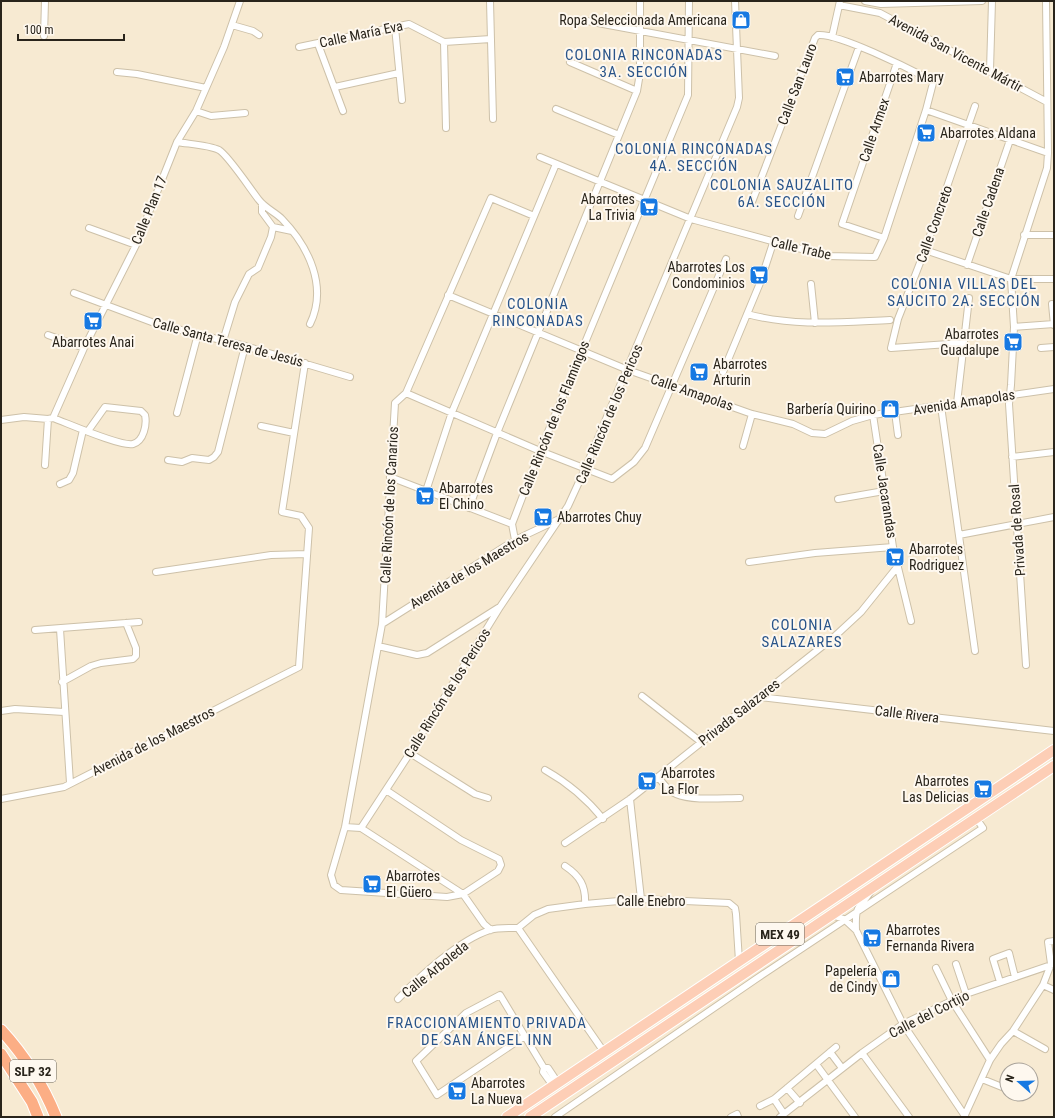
<svg xmlns="http://www.w3.org/2000/svg" width="1055" height="1118" font-family="'Roboto Condensed',sans-serif">
<style>
.lines{fill:none;stroke-linecap:round;stroke-linejoin:round}
.street-casing{stroke:#cdc1a9;stroke-width:8}
.primary-casing{stroke:#fff;stroke-width:12}
.highway-casing{stroke:#fff;stroke-width:13}
.street{stroke:#fff;stroke-width:6}
.primary{stroke:#fdceb6;stroke-width:10}
.highway{stroke:#fcae85;stroke-width:11}
.labels{text-anchor:middle;stroke-width:4;stroke-linejoin:round;paint-order:stroke}
.shield{fill:#fef8ef;stroke:#69645b;stroke-width:1}
.shield-label{font-size:13px;font-weight:bold;fill:#29241b}
.poi-label{font-size:14px;fill:#29241b;stroke:#fef8ef;text-anchor:start}
.street-label{font-size:14px;fill:#29241b;stroke:#fef8ef}
.neighbourhood-label{font-size:15px;letter-spacing:1px;fill:#295489;stroke:#fef8ef}
</style>
<rect width="100%" height="100%" fill="#f7ead2"/>
<g class="lines">
<defs>
<path id="street" d="M 490,1 L 493,119
M 865,1 L 881,4 L 982,1
M 839,5 L 880,13 L 1047,102
M 587,21 L 775,56
M 232,25 L 253,31 L 259,35
M 395,27 L 402,100
M 44,36 L 45,1
M 832,37 L 840,1
M 444,42 L 446,128
M 318,44 L 343,111
M 299,47 L 409,24 L 444,42 L 491,39
M 570,62 L 637,91
M 990,70 L 992,1
M 117,72 L 137,74 L 206,88
M 335,87 L 399,73
M 556,109 L 619,135
M 926,110 L 1048,153
M 196,111 L 211,116 L 245,113
M 177,142 C 188,144 209,145 219,150 C 228,155 251,190 259,200 C 265,208 275,212 282,219 C 309,247 328,287 310,324
M 540,157 L 691,219 L 827,256 L 875,257 L 884,238 L 926,110 L 933,83 L 929,79 C 908,68 838,33 818,35 L 815,38 L 752,202
M 798,216 L 859,47
M 273,227 L 292,231
M 89,228 L 136,245
M 1024,235 L 1054,235
M 884,238 L 842,224 L 897,63
M 925,250 L 1011,279 L 1054,279
M 967,265 L 1010,140
M 811,284 L 815,323
M 74,293 L 157,324 L 245,346 L 350,377
M 448,295 L 628,370 L 752,414 L 793,424 L 812,433 L 825,434 L 852,421 L 873,415 L 1054,389
M 1052,304 L 1054,325
M 747,314 C 794,327 842,322 890,320
M 1014,327 L 1054,324
M 48,335 L 84,348
M 223,341 L 235,302 L 249,274 L 258,268 L 271,237 L 273,227 L 262,212 L 262,204
M 963,343 L 891,348 L 898,319 L 925,250 L 975,106
M 1041,348 L 1054,347
M 723,372 L 760,283 L 773,243
M 406,393 L 540,451 L 612,479 L 634,462 L 645,448 L 726,259
M 957,403 L 969,298
M 941,406 L 975,651
M 895,412 L 898,435
M 177,413 L 198,334
M 873,415 L 893,547 L 911,621
M 53,418 L 84,348 L 136,245 L 177,142 L 196,111 L 224,47 L 240,1
M 53,418 C 67,423 121,447 133,444 C 144,441 147,424 145,415 L 141,411 L 105,407 L 88,431
M 1,420 L 24,417 L 48,419 L 53,418
M 261,426 L 294,433
M 743,446 L 752,414
M 1012,457 L 1054,452
M 168,460 L 182,462 L 192,458 L 209,460 L 214,457 L 218,452 L 245,346
M 45,465 L 48,419
M 390,477 L 512,524
M 60,484 L 69,480 L 73,473 L 83,430
M 426,491 L 452,412 L 556,164
M 838,499 L 884,491
M 469,508 L 497,433 L 637,91 L 640,73 L 640,1
M 959,535 L 1054,517
M 515,540 L 512,524 L 540,451 L 688,95 L 689,1
M 749,562 L 815,553 L 893,547
M 156,572 L 271,555 L 307,554
M 382,624 L 515,540 L 557,520
M 60,629 L 70,783
M 35,630 L 139,622
M 378,646 L 417,655 L 427,653 L 498,608
M 1026,665 L 1009,404 L 1011,385 L 1014,327 L 1011,279 L 1047,168 L 1048,153 L 1046,1
M 62,682 L 91,666 L 101,663 L 133,659 L 136,656 L 136,648 L 126,623
M 642,696 L 701,742
M 759,697 L 1054,731
M 1,711 L 15,709 L 64,712
M 410,753 L 475,794 L 488,798
M 545,770 C 568,783 587,799 603,819
M 658,777 C 663,783 668,791 676,794 C 692,801 722,798 740,798
M 386,790 L 461,840 L 499,859 L 501,865 L 498,871 L 463,894 L 447,897 L 341,890 L 334,885 L 331,875 L 345,827 L 382,624 L 395,403 L 406,393 L 491,198 L 534,216
M 1,799 L 64,787 L 299,667 L 309,528 L 301,516 L 282,512 L 305,363
M 630,799 L 641,899
M 345,827 L 361,828 L 463,894 L 484,924 L 491,930
M 361,828 L 410,753 L 500,607 L 568,506 L 585,469 L 737,107 L 739,98 L 735,1
M 565,843 L 630,799 L 834,637 L 861,612 L 898,566
M 565,866 C 580,876 586,886 585,904
M 831,915 L 844,919 L 856,930 L 903,1024 L 965,1116
M 518,928 L 534,915 L 548,909 L 585,904 L 641,899 L 729,903 L 735,908 L 736,914 L 739,961
M 518,928 L 604,1052
M 856,930 C 855,903 859,910 871,891
M 956,964 L 966,994
M 936,968 L 952,1001 L 990,1060
M 1000,982 L 993,959 L 1009,953 L 1015,977
M 1043,985 L 1054,990
M 398,999 C 420,976 459,940 490,930 C 498,927 509,928 518,928
M 1013,1031 L 1045,1049
M 525,1036 L 437,1095 L 416,1061 L 466,1013 L 500,995 L 544,1068 L 548,1068 L 558,1083
M 830,1052 L 842,1068
M 862,1053 L 909,1117
M 816,1064 L 855,1117
M 544,1068 L 543,1072 L 553,1086
M 982,1079 L 1007,1089
M 787,1088 L 800,1103
M 774,1099 L 784,1114
M 760,1106 L 774,1099 L 836,1047
M 555,1117 L 756,979 L 983,828 L 976,818
M 731,1117 L 737,1114 L 738,1117
M 780,1117 L 862,1053 L 903,1024 L 966,994 L 1054,964
M 964,1117 L 990,1060 L 1001,1044 L 1013,1031 L 1043,985 L 1051,964 L 1048,942 L 1054,941"/>
<path id="primary" d="M 507,1117 L 1054,750
M 530,1117 L 1054,766"/>
<path id="highway" d="M 1,1030 C 25,1056 43,1085 56,1117
M 1,1054 L 32,1102 L 38,1117"/>
</defs>
<use href="#street" class="street-casing"/>
<use href="#primary" class="primary-casing"/>
<use href="#highway" class="highway-casing"/>
<use href="#street" class="street"/>
<use href="#primary" class="primary"/>
<use href="#highway" class="highway"/>
</g>
<defs>
<symbol id="shop-square" viewBox="-11 -11 22 22"><rect x="-9" y="-9" width="18" height="18" rx="4" fill="#1779e2" stroke="#fef8ef"/><path d="M-5-2.5h2.3a2.7 3.5 0 0 1 5.4 0H5L5.5 6h-11ZM-1.5-2.5h3a1.5 2.3 0 0 0-3 0Z" fill="#fff"/></symbol>
<symbol id="supermarket-square" viewBox="-11 -11 22 22"><rect x="-9" y="-9" width="18" height="18" rx="4" fill="#1779e2" stroke="#fef8ef"/><path d="M-6-5.5h2.5l.6 2H6L4.5 2H-2.5L-4.4-4H-6ZM-1.5 3.2a1.3 1.3 0 1 0 .1 0ZM3 3.2a1.3 1.3 0 1 0 .1 0Z" fill="#fff"/></symbol>
</defs>
<g fill-rule="evenodd">
<use href="#shop-square" x="730" y="9" width="22" height="22"/>
<use href="#supermarket-square" x="834" y="66" width="22" height="22"/>
<use href="#supermarket-square" x="915" y="122" width="22" height="22"/>
<use href="#supermarket-square" x="638" y="196" width="22" height="22"/>
<use href="#supermarket-square" x="748" y="264" width="22" height="22"/>
<use href="#supermarket-square" x="82" y="310" width="22" height="22"/>
<use href="#supermarket-square" x="1002" y="331" width="22" height="22"/>
<use href="#supermarket-square" x="688" y="361" width="22" height="22"/>
<use href="#shop-square" x="879" y="398" width="22" height="22"/>
<use href="#supermarket-square" x="414" y="485" width="22" height="22"/>
<use href="#supermarket-square" x="532" y="506" width="22" height="22"/>
<use href="#supermarket-square" x="884" y="546" width="22" height="22"/>
<use href="#supermarket-square" x="636" y="770" width="22" height="22"/>
<use href="#supermarket-square" x="972" y="778" width="22" height="22"/>
<use href="#supermarket-square" x="361" y="873" width="22" height="22"/>
<use href="#supermarket-square" x="861" y="927" width="22" height="22"/>
<use href="#shop-square" x="880" y="968" width="22" height="22"/>
<use href="#supermarket-square" x="446" y="1080" width="22" height="22"/>
</g>
<g class="labels">
<g class="shield">
<rect x="756" y="923" width="48" height="22" rx="3"/>
<rect x="10" y="1060" width="46" height="22" rx="3"/>
</g>
<g class="shield-label">
<text x="780" y="939">MEX 49</text>
<text x="33" y="1076">SLP 32</text>
</g>
<g class="poi-label">
<text x="727" y="25" text-anchor="end">Ropa Seleccionada Americana</text>
<text x="859" y="82">Abarrotes Mary</text>
<text x="940" y="138">Abarrotes Aldana</text>
<text x="635" y="204" text-anchor="end">Abarrotes<tspan x="635" dy="16">La Trivia</tspan></text>
<text x="745" y="272" text-anchor="end">Abarrotes Los<tspan x="745" dy="16">Condominios</tspan></text>
<text x="999" y="339" text-anchor="end">Abarrotes<tspan x="999" dy="16">Guadalupe</tspan></text>
<text x="93" y="347" text-anchor="middle">Abarrotes Anai</text>
<text x="713" y="369">Abarrotes<tspan x="713" dy="16">Arturin</tspan></text>
<text x="876" y="414" text-anchor="end">Barbería Quirino</text>
<text x="439" y="493">Abarrotes<tspan x="439" dy="16">El Chino</tspan></text>
<text x="557" y="522">Abarrotes Chuy</text>
<text x="909" y="554">Abarrotes<tspan x="909" dy="16">Rodriguez</tspan></text>
<text x="661" y="778">Abarrotes<tspan x="661" dy="16">La Flor</tspan></text>
<text x="969" y="786" text-anchor="end">Abarrotes<tspan x="969" dy="16">Las Delicias</tspan></text>
<text x="386" y="881">Abarrotes<tspan x="386" dy="16">El Güero</tspan></text>
<text x="886" y="935">Abarrotes<tspan x="886" dy="16">Fernanda Rivera</tspan></text>
<text x="877" y="976" text-anchor="end">Papelería<tspan x="877" dy="16">de Cindy</tspan></text>
<text x="471" y="1088">Abarrotes<tspan x="471" dy="16">La Nueva</tspan></text>
</g>
<g class="street-label">
<text transform="translate(361 34) rotate(-12)" y="5">Calle María Eva</text>
<text transform="translate(956 53) rotate(28)" y="5">Avenida San Vicente Mártir</text>
<text transform="translate(797 84) rotate(-69)" y="5">Calle San Lauro</text>
<text transform="translate(874 130) rotate(-71)" y="5">Calle Armex</text>
<text transform="translate(988 202) rotate(-71)" y="5">Calle Cadena</text>
<text transform="translate(149 210) rotate(-68)" y="5">Calle Plan 17</text>
<text transform="translate(934 224) rotate(-70)" y="5">Calle Concreto</text>
<text transform="translate(801 248) rotate(13)" y="5">Calle Trabe</text>
<text transform="translate(228 342) rotate(15)" y="5">Calle Santa Teresa de Jesús</text>
<text transform="translate(692 392) rotate(19)" y="5">Calle Amapolas</text>
<text transform="translate(964 402) rotate(-9)" y="5">Avenida Amapolas</text>
<text transform="translate(609 414) rotate(-67)" y="5">Calle Rincón de los Pericos</text>
<text transform="translate(554 418) rotate(-68)" y="5">Calle Rincón de los Flamingos</text>
<text transform="translate(885 491) rotate(81)" y="5">Calle Jacarandas</text>
<text transform="translate(389 505) rotate(-87)" y="5">Calle Rincón de los Canarios</text>
<text transform="translate(1017 530) rotate(-94)" y="5">Privada de Rosal</text>
<text transform="translate(469 570) rotate(-31)" y="5">Avenida de los Maestros</text>
<text transform="translate(447 693) rotate(-58)" y="5">Calle Rincón de los Pericos</text>
<text transform="translate(739 712) rotate(-38)" y="5">Privada Salazares</text>
<text transform="translate(907 714) rotate(7)" y="5">Calle Rivera</text>
<text transform="translate(153 741) rotate(-27)" y="5">Avenida de los Maestros</text>
<text x="651" y="906">Calle Enebro</text>
<text transform="translate(435 969) rotate(-39)" y="5">Calle Arboleda</text>
<text transform="translate(929 1014) rotate(-27)" y="5">Calle del Cortijo</text>
</g>
<g class="neighbourhood-label">
<text x="644" y="60">COLONIA RINCONADAS<tspan x="644" dy="17">3A. SECCIÓN</tspan></text>
<text x="694" y="154">COLONIA RINCONADAS<tspan x="694" dy="17">4A. SECCIÓN</tspan></text>
<text x="782" y="190">COLONIA SAUZALITO<tspan x="782" dy="17">6A. SECCIÓN</tspan></text>
<text x="964" y="289">COLONIA VILLAS DEL<tspan x="964" dy="17">SAUCITO 2A. SECCIÓN</tspan></text>
<text x="538" y="309">COLONIA<tspan x="538" dy="17">RINCONADAS</tspan></text>
<text x="802" y="630">COLONIA<tspan x="802" dy="17">SALAZARES</tspan></text>
<text x="487" y="1028">FRACCIONAMIENTO PRIVADA<tspan x="487" dy="17">DE SAN ÁNGEL INN</tspan></text>
</g>
</g>
<rect width="1055" height="1118" fill="none" stroke="#29241b" stroke-width="4"/>
<g transform="translate(1019 1082) rotate(290)"><circle r="19" fill="#fef8ef" stroke="#a9a39a"/>
<path d="M0-3L7 15L0 10L-7 15Z" fill="#1779e2"/>
<text y="-6" font-size="11" font-weight="bold" text-anchor="middle" fill="#29241b">N</text>
</g>
<path d="M18 34v6h106v-6" fill="none" stroke="#29241b" stroke-width="2"/>
<text x="24" y="34" font-size="12" fill="#29241b" stroke="#fef8ef" stroke-width="3" paint-order="stroke">100 m</text>
</svg>
